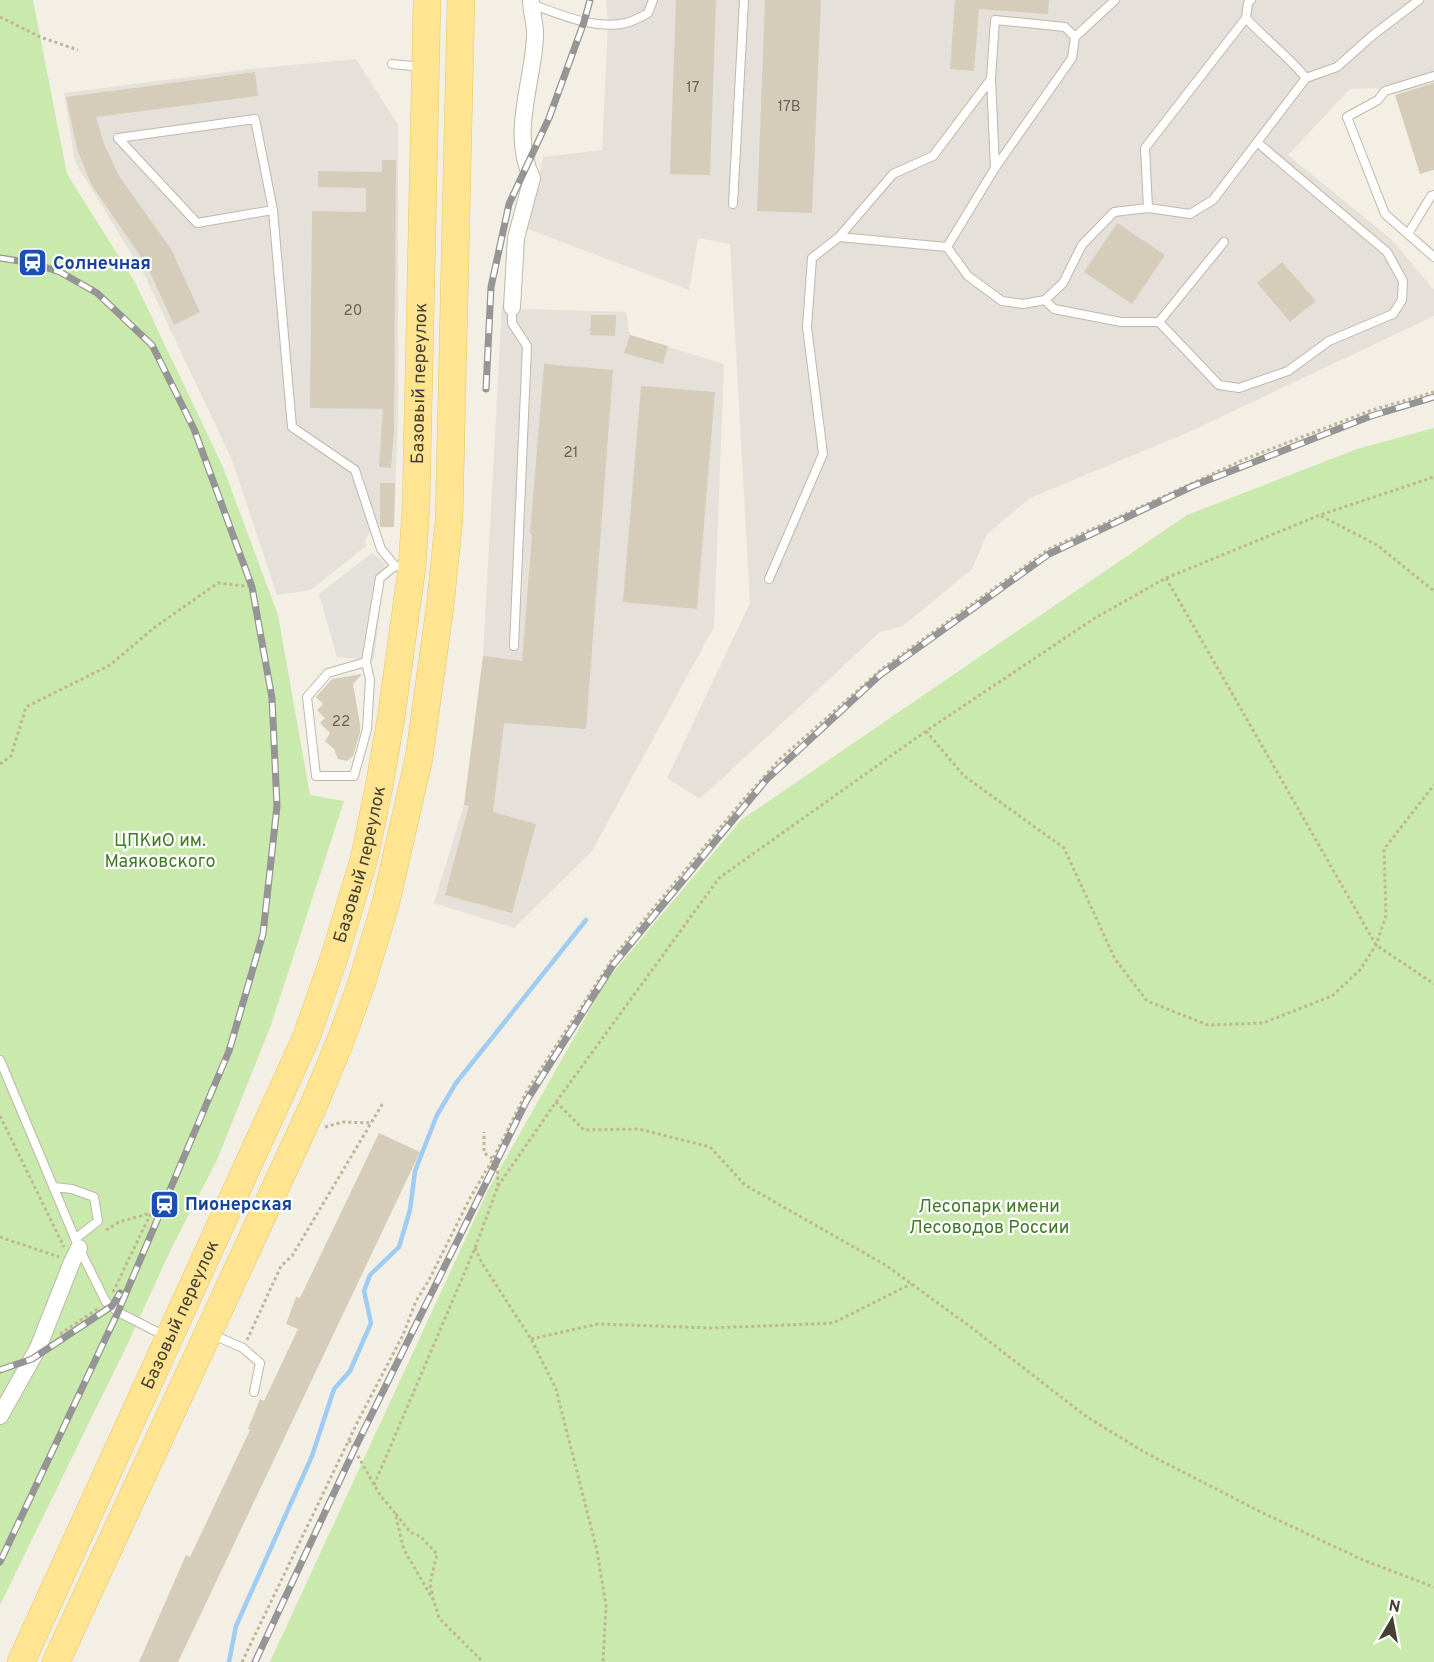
<svg xmlns="http://www.w3.org/2000/svg" width="1434" height="1662" font-family="Overpass,sans-serif">
<style>
.industrial{fill:#e5e1da}
.green{fill:#cae9ac}
.parking{fill:#e4e1dd}
.lines{fill:none;stroke-linecap:round;stroke-linejoin:round}
.stream{stroke:#9eccf3;stroke-width:4.5}
.building{fill:#d5ccba}
.lane-casing{stroke:#bfb8a7;stroke-width:10}
.street-casing{stroke:#bfb8a7;stroke-width:18}
.primary-casing{stroke:#e8c55e;stroke-width:28}
.path{stroke:#c1b598;stroke-width:3;stroke-dasharray:3 3;stroke-linecap:butt}
.lane{stroke:#fff;stroke-width:8}
.street{stroke:#fff;stroke-width:16}
.primary{stroke:#ffe592;stroke-width:27}
.rail-casing{stroke:#959595;stroke-width:7}
.rail{stroke:#fff;stroke-width:4.5;stroke-dasharray:14;stroke-linecap:butt}
.labels{text-anchor:middle;stroke-width:4.5;stroke-linejoin:round;paint-order:stroke}
.number-label{font-size:15px;fill:#6a6356}
.transit-label{font-size:18px;font-weight:bold;fill:#164399;stroke:#fff;text-anchor:start}
.street-label{font-size:18px;fill:#464034;stroke:#fff}
.park-label{font-size:18px;fill:#417a25;stroke:#fff}
</style>
<rect width="100%" height="100%" fill="#f3efe5"/>
<path class="industrial" d="M 606,0 L 1434,0 L 1434,83 L 1395,94 L 1375,88 L 1350,89 L 1288,155 L 1392,240 L 1434,290 L 1434,316 L 1189,432 L 1030,498 L 987,534 L 972,569 L 903,626 L 880,632 L 700,799 L 667,778 L 750,603 L 730,244 L 698,238 L 689,290 L 528,229 L 543,157 L 602,150 L 608,25 Z
M 356,59 L 398,125 L 398,413 L 394,527 L 380,527 L 379,523 L 374,526 L 365,540 L 367,545 L 311,590 L 277,595 L 232,460 L 145,276 L 75,162 L 64,93 L 250,69 Z
M 502,305 L 523,309 L 626,312 L 630,335 L 724,364 L 714,627 L 592,851 L 514,928 L 434,903 L 464,805 L 483,656 Z"/>
<path class="green" d="M 0,0 L 33,0 L 67,174 L 135,282 L 223,467 L 278,615 L 310,795 L 344,801 L 271,1025 L 217,1160 L 172,1247 L 128,1343 L 0,1605 Z
M 1434,428 L 1434,1662 L 270,1662 L 488,1190 L 606,981 L 741,820 L 1187,515 L 1357,449 Z"/>
<path class="parking" d="M 372,553 L 385,563 L 374,660 L 337,657 L 319,594 Z"/>
<g class="lines">
<path class="stream" d="M 229,1662 L 236,1626 L 312,1456 L 334,1389 L 350,1371 L 371,1323 L 364,1291 L 370,1275 L 399,1247 L 410,1210 L 415,1171 L 437,1115 L 456,1083 L 586,920"/>
</g>
<path class="building" d="M 676,0 L 716,0 L 710,175 L 670,174 Z
M 765,0 L 821,0 L 812,213 L 757,211 Z
M 955,0 L 1049,0 L 1048,14 L 979,9 L 974,71 L 950,69 Z
M 255,72 L 258,96 L 96,117 L 104,144 L 119,176 L 171,249 L 200,312 L 174,325 L 147,266 L 91,184 L 77,149 L 66,97 Z
M 1434,83 L 1434,170 L 1420,174 L 1395,95 Z
M 382,160 L 396,160 L 394,430 L 391,468 L 379,467 L 383,409 L 310,408 L 312,211 L 366,212 L 366,188 L 318,187 L 318,171 L 382,172 Z
M 1117,223 L 1165,255 L 1132,304 L 1084,272 Z
M 1282,262 L 1316,301 L 1290,322 L 1257,283 Z
M 591,315 L 616,315 L 615,336 L 590,335 Z
M 630,335 L 668,346 L 663,364 L 624,353 Z
M 544,364 L 613,370 L 586,729 L 504,723 L 493,812 L 536,824 L 512,913 L 445,895 L 469,806 L 464,805 L 483,656 L 522,661 L 532,535 L 530,534 Z
M 641,386 L 715,392 L 697,609 L 623,602 Z
M 380,483 L 395,483 L 394,527 L 380,527 Z
M 362,674 L 353,684 L 360,724 L 360,732 L 353,756 L 347,761 L 338,759 L 334,749 L 325,741 L 330,733 L 320,723 L 325,718 L 317,710 L 323,704 L 316,697 L 332,679 Z
M 379,1133 L 420,1152 L 178,1662 L 139,1662 L 186,1555 L 190,1557 L 250,1430 L 248,1429 L 260,1399 L 264,1401 L 298,1329 L 286,1324 L 296,1297 L 300,1298 Z"/>
<g class="lines">
<defs>
<path id="lane" d="M 531,4 C 562,15 594,30 626,23 C 634,21 641,17 648,13 L 653,0
M 1246,18 C 1265,39 1288,56 1306,78
M 392,64 L 422,67
M 1434,76 L 1385,91 L 1378,100 L 1347,117 L 1385,214 L 1434,257
M 991,79 L 995,168
M 733,204 L 744,0
M 1148,208 L 1145,148 L 1246,18 L 1248,3 L 1251,0
M 273,210 L 255,119 L 118,138 L 197,223 L 273,210 L 292,427 L 355,470 L 381,549 L 395,566 L 408,567
M 1408,234 L 1431,196 L 1434,195
M 839,237 L 893,174 L 933,156 L 991,79 L 995,20 L 1065,27 L 1075,37 L 1115,0
M 947,247 L 995,168 L 1072,58 L 1075,37
M 1045,300 L 1054,309 L 1121,322 L 1159,322 L 1219,385 L 1239,388 L 1288,371 L 1329,341 L 1393,314 L 1402,300 L 1403,281 L 1387,252 L 1258,143
M 512,307 L 512,323 L 527,346 L 514,646
M 1159,322 L 1224,242
M 769,579 L 823,454 L 807,327 L 812,258 L 839,237 L 947,247 L 968,276 L 1002,301 L 1023,304 L 1045,300 L 1063,283 L 1082,245 L 1114,212 L 1148,208 L 1190,214 L 1213,200 L 1306,78 L 1337,67 L 1373,35 L 1419,0
M 366,662 L 328,673 L 307,697 L 316,776 L 354,776 L 367,729 L 370,680 L 366,662 L 380,578 L 395,566
M 0,1060 L 79,1248 L 106,1302 L 118,1312 L 167,1337
M 54,1187 L 72,1189 L 94,1197 L 98,1221 L 75,1239
M 211,1334 L 243,1348 L 260,1363 L 254,1392"/>
<path id="street" d="M 512,307 L 516,238 L 532,178 C 510,134 533,83 535,37 C 536,25 531,12 531,0
M 0,1416 L 38,1348 L 72,1262 L 79,1248"/>
<g id="primary">
<path id="s1" d="M 21,1662 L 306,1038 L 334,958 L 364,859 L 379,787 L 391,718 L 412,567 L 416,508 L 427,0"/>
<path d="M 56,1662 L 315,1102 L 340,1042 L 362,982 L 386,902 L 419,758 L 440,607 L 449,520 L 461,0"/>
</g>
</defs>
<use href="#lane" class="lane-casing"/>
<use href="#street" class="street-casing"/>
<use href="#primary" class="primary-casing"/>
<path class="path" d="M 0,17 L 40,37 L 78,50
M 1321,516 L 1377,545 L 1434,591
M 1166,578 L 1376,945 L 1434,984
M 926,731 L 964,776 L 1064,848 L 1115,959 L 1147,1001 L 1208,1025 L 1263,1023 L 1332,996 L 1360,970 L 1376,945 L 1386,916 L 1384,849 L 1434,785
M 0,764 L 11,756 L 26,707 L 110,665 L 155,627 L 218,583 L 252,587
M 556,1102 L 584,1130 L 639,1129 L 710,1147 L 745,1185 L 887,1266 L 972,1328 L 1087,1417 L 1146,1453 L 1259,1511 L 1363,1560 L 1434,1587
M 0,1116 L 64,1247
M 325,1127 L 343,1122 L 371,1123
M 498,1186 L 556,1102 L 719,878 L 926,731 L 1095,618 L 1166,578 L 1320,515 L 1434,477
M 106,1230 L 119,1222 L 151,1213
M 0,1237 L 59,1257
M 475,1248 L 482,1263 L 531,1339 L 556,1389 L 597,1551 L 606,1605 L 603,1662
M 113,1292 L 151,1213
M 60,1334 L 99,1308
M 531,1339 L 598,1324 L 712,1328 L 833,1323 L 911,1284
M 247,1340 L 281,1266 L 292,1256 L 383,1103
M 349,1440 L 380,1495 L 395,1513 L 404,1550 L 434,1601 L 439,1618 L 483,1662
M 374,1485 L 475,1248 L 498,1186 L 497,1161 L 484,1153 L 484,1132
M 396,1514 L 410,1532 L 421,1537 L 437,1554 L 430,1583 L 433,1597
M 242,1662 L 359,1419 L 403,1335 L 416,1301 L 429,1280 L 470,1198 L 493,1159 L 528,1089 L 615,955 L 743,800 L 780,759 L 883,668 L 1049,549 L 1245,459 L 1372,410 L 1434,392"/>
<use href="#lane" class="lane"/>
<use href="#street" class="street"/>
<use href="#primary" class="primary"/>
<defs>
<path id="rail" d="M 0,258 L 32,263 L 60,272 L 97,293 L 152,345 L 194,429 L 252,587 L 272,698 L 277,806 L 263,934 L 229,1051 L 118,1312 L 0,1562
M 486,389 L 491,287 L 509,204 L 549,118 L 584,22 L 590,0
M 0,1370 L 32,1359 L 112,1306 L 120,1293
M 255,1662 L 355,1448 L 527,1100 L 613,965 L 766,780 L 880,675 L 1049,554 L 1193,486 L 1371,416 L 1434,397"/>
</defs>
<use href="#rail" class="rail-casing"/>
<use href="#rail" class="rail"/>
</g>
<defs>
<symbol id="station-square" viewBox="-11 -11 22 22"><rect x="-9" y="-9" width="18" height="18" rx="4" fill="#1a4fb4" stroke="#fff"/><path d="M-3-6H3Q5-6 5-4V2Q5 4 3 4L4.5 6H3L1.5 4h-3L-3 6H-4.5L-3 4Q-5 4-5 2V-4Q-5-6-3-6ZM-3.5-4v3h7v-3ZM-3.5 1v1.5H-2V1ZM2 1v1.5H3.5V1Z" fill="#fff"/></symbol>
</defs>
<g fill-rule="evenodd">
<use href="#station-square" x="16" y="246" width="33" height="33"/>
<use href="#station-square" x="148" y="1188" width="33" height="33"/>
</g>
<g class="labels">
<g class="number-label">
<text x="693" y="92">17</text>
<text x="789" y="111">17В</text>
<text x="353" y="315">20</text>
<text x="571" y="457">21</text>
<text x="341" y="726">22</text>
</g>
<g class="transit-label">
<text x="53" y="269">Солнечная</text>
<text x="185" y="1210">Пионерская</text>
</g>
<g class="street-label">
<text dy="6" stroke="none"><textPath href="#s1" startOffset="1354">Базовый переулок</textPath></text>
<text dy="6" stroke="none"><textPath href="#s1" startOffset="868">Базовый переулок</textPath></text>
<text dy="6" stroke="none"><textPath href="#s1" startOffset="382">Базовый переулок</textPath></text>
</g>
<g class="park-label">
<text x="160" y="846">ЦПКиО им.<tspan x="160" dy="21">Маяковского</tspan></text>
<text x="989" y="1212">Лесопарк имени<tspan x="989" dy="21">Лесоводов России</tspan></text>
</g>
</g>
<g transform="translate(1392 1620) rotate(10)" stroke="#ffffff" stroke-width="4.5" paint-order="stroke">
<path d="M0-4.5L10 22L0 15L-10 22Z" fill="#464034"/>
<text y="-9" font-size="16" font-weight="bold" text-anchor="middle" fill="#464034">N</text>
</g>
</svg>
